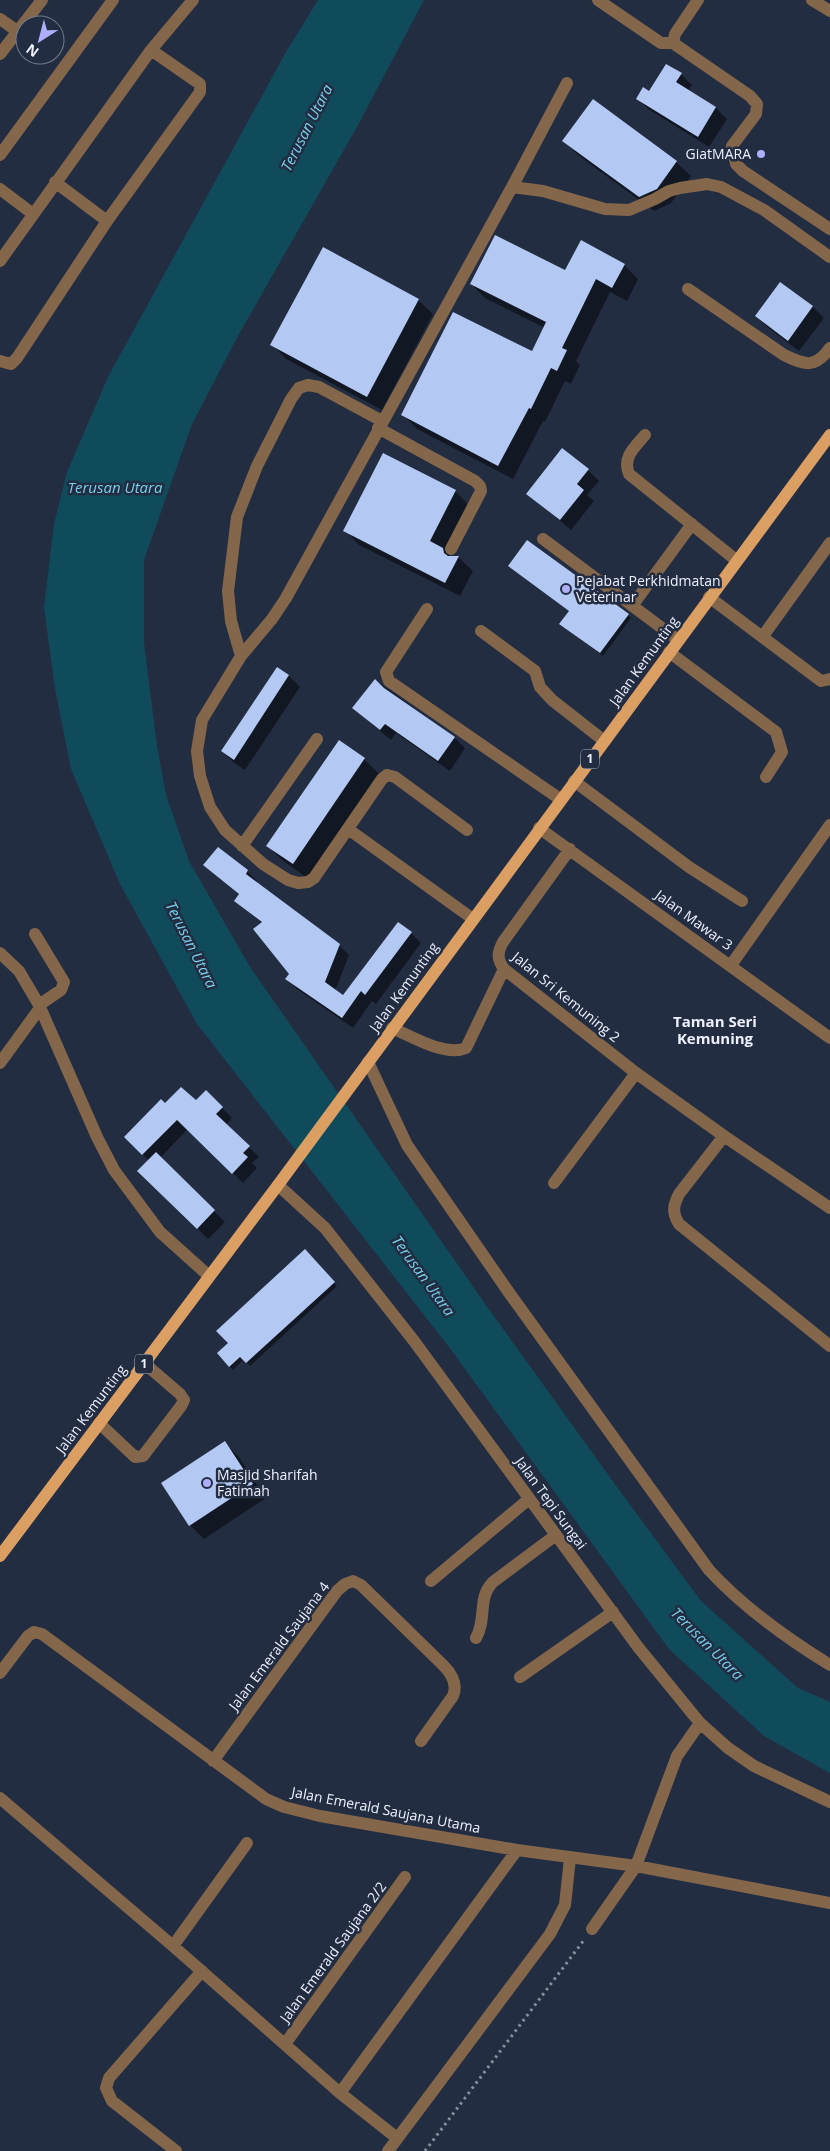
<svg xmlns="http://www.w3.org/2000/svg" width="830" height="2151" font-family="'Open Sans',sans-serif">
<style>
.water{fill:#104b5b}
.shadow{fill:#0007}
.building{fill:#b3c8f2}
.lines{fill:none;stroke-linecap:round;stroke-linejoin:round}
.path{stroke:#878f9f;stroke-width:3;stroke-dasharray:2.5 4;stroke-linecap:butt}
.minor{stroke:#84674b;stroke-width:12}
.major{stroke:#db9f63;stroke-width:12}
.poi-dot{fill:#aeaefb;stroke:#232d42;stroke-width:2}
.labels{text-anchor:middle;stroke-width:5;stroke-linejoin:round;paint-order:stroke}
.shield{fill:#232d42;stroke:#b0b6c4;stroke-width:1}
.shield-label{font-size:12px;font-weight:bold;fill:#ecf1fc}
.poi-label{font-size:14px;fill:#ecf1fc;stroke:#232d42;text-anchor:start}
.street-label{font-size:14px;fill:#ecf1fc;stroke:#232d42}
.water-label{font-size:15px;font-style:italic;fill:#77cfea;stroke:#232d42}
.neighbourhood-label{font-size:15px;font-weight:bold;fill:#ecf1fc;stroke:#232d42}
</style>
<rect width="100%" height="100%" fill="#232d42"/>
<path class="water" d="M 318,0 L 424,0 L 357,127 L 239,334 L 192,424 L 144,560 L 144,643 L 157,746 L 166,795 L 189,861 L 250,967 L 488,1308 L 617,1487 L 701,1601 L 798,1688 L 830,1702 L 830,1773 L 764,1736 L 669,1649 L 449,1347 L 197,1024 L 120,884 L 71,769 L 55,688 L 44,608 L 54,524 L 67,472 L 108,377 L 286,52 Z"/>
<path class="shadow" d="M 681,74 L 692,85 L 688,91 L 716,108 L 727,119 L 709,147 L 648,109 L 638,99 Z
M 564,141 L 676,162 L 691,176 L 671,203 L 654,211 L 578,155 Z
M 624,265 L 638,279 L 627,301 L 610,292 L 576,361 L 580,365 L 571,384 L 565,381 L 545,422 L 543,421 L 513,479 L 417,429 L 403,415 L 533,353 L 545,328 L 485,298 L 471,284 Z
M 780,284 L 813,307 L 824,318 L 799,351 L 767,327 L 757,316 Z
M 418,300 L 433,314 L 382,410 L 286,359 L 272,344 Z
M 588,470 L 599,481 L 587,495 L 594,501 L 571,530 L 528,493 Z
M 455,491 L 470,506 L 446,552 L 451,557 L 458,557 L 473,571 L 460,596 L 359,545 L 345,530 Z
M 509,566 L 628,615 L 631,618 L 603,656 L 564,627 L 570,611 Z
M 277,669 L 289,676 L 300,687 L 245,770 L 233,762 L 222,751 Z
M 375,680 L 455,738 L 465,748 L 450,771 L 396,733 L 391,740 L 353,708 Z
M 339,742 L 364,759 L 379,774 L 307,878 L 282,860 L 268,846 Z
M 205,865 L 247,871 L 257,881 L 256,883 L 339,945 L 349,955 L 335,991 L 344,997 L 411,933 L 421,943 L 376,1004 L 372,1001 L 353,1028 L 297,989 L 287,979 L 290,974 L 262,923 L 236,901 L 240,895 Z
M 206,1092 L 232,1118 L 226,1125 L 259,1157 L 252,1163 L 257,1168 L 243,1183 L 188,1129 L 160,1158 L 225,1222 L 208,1239 L 139,1171 L 149,1161 L 126,1137 L 165,1105 L 196,1102 Z
M 305,1251 L 337,1286 L 250,1366 L 244,1359 L 233,1370 L 218,1354 L 230,1343 Z
M 225,1443 L 239,1457 L 266,1498 L 204,1539 L 190,1525 Z"/>
<path class="building" d="M 666,64 L 682,73 L 676,82 L 716,107 L 698,137 L 636,99 L 643,87 L 649,91 Z
M 593,99 L 677,161 L 657,189 L 639,197 L 562,141 Z
M 495,235 L 565,270 L 581,240 L 625,264 L 612,288 L 596,279 L 562,348 L 567,350 L 557,371 L 551,368 L 531,409 L 529,408 L 498,466 L 401,415 L 453,312 L 532,351 L 546,322 L 470,284 Z
M 323,247 L 419,299 L 367,397 L 270,345 Z
M 780,282 L 813,306 L 788,341 L 755,316 Z
M 562,448 L 589,469 L 577,484 L 584,490 L 560,520 L 526,494 Z
M 383,453 L 456,490 L 430,541 L 443,548 L 444,553 L 448,556 L 459,556 L 445,583 L 343,531 Z
M 527,540 L 629,614 L 600,653 L 559,624 L 569,611 L 508,566 Z
M 277,667 L 289,675 L 234,760 L 221,751 Z
M 375,679 L 384,688 L 455,737 L 438,761 L 385,724 L 380,730 L 352,708 Z
M 339,740 L 365,758 L 293,864 L 266,846 Z
M 218,847 L 248,870 L 246,874 L 340,944 L 325,982 L 343,995 L 398,922 L 412,932 L 365,995 L 361,991 L 342,1018 L 285,979 L 289,974 L 253,929 L 262,922 L 234,901 L 239,894 L 203,865 Z
M 181,1087 L 196,1100 L 206,1090 L 223,1107 L 216,1114 L 250,1146 L 243,1153 L 248,1157 L 232,1174 L 177,1120 L 142,1155 L 124,1137 L 161,1099 L 165,1103 Z
M 156,1152 L 215,1210 L 197,1229 L 137,1171 Z
M 305,1249 L 335,1282 L 246,1363 L 240,1357 L 229,1367 L 217,1353 L 228,1343 L 216,1331 Z
M 225,1441 L 253,1484 L 189,1526 L 161,1483 Z"/>
<g class="lines">
<path class="path" d="M 425,2151 L 584,1940"/>
<path class="minor" d="M 598,0 L 661,43 L 673,43
M 698,0 L 675,34 L 673,43 L 750,96 L 757,104 L 756,114 L 732,146 L 736,164 L 743,171 L 830,229
M 812,0 L 830,11
M 0,19 L 17,31
M 0,54 L 42,0
M 0,155 L 113,0
M 55,182 L 107,221
M 512,187 L 543,191 L 605,209 L 629,210 L 655,199 L 669,191 L 680,188 L 707,184 L 721,187 L 764,210 L 830,257
M 0,189 L 33,214
M 0,261 L 151,50 L 193,0
M 688,289 L 784,355 C 805,365 815,369 830,348
M 0,361 L 11,364 L 17,358 L 107,221 L 200,92 L 200,84 L 151,50
M 378,428 L 475,481 L 480,486 L 481,491 L 451,549
M 645,435 C 635,447 622,457 629,474 L 736,560
M 543,539 L 678,640
M 709,597 L 821,681 L 830,679
M 632,606 L 692,524
M 427,609 L 386,672 L 389,681 L 560,799
M 481,631 L 535,671 L 540,687 L 552,700 L 603,740
M 763,636 L 830,543
M 669,652 L 776,732 L 782,752 L 766,777
M 241,656 L 231,621 L 228,591 L 237,517 L 257,466 L 291,399 L 299,388 L 308,385 L 319,387 L 382,421
M 574,781 L 689,867 L 742,901
M 539,828 L 830,1038
M 348,829 L 473,919
M 467,830 L 395,777 L 387,775 L 382,779 L 314,878 L 308,882 L 298,883 L 288,880 L 263,864 L 225,830 L 210,807 L 200,776 L 197,751 L 202,720 L 241,656 L 272,619 L 286,598 L 512,187 L 567,83
M 242,846 L 317,739
M 570,849 L 503,942 C 497,953 497,959 504,969 L 636,1073 L 724,1136 L 830,1208
M 35,934 L 64,982 L 61,990 L 39,1005
M 0,953 L 19,971 L 39,1005 L 97,1137 L 114,1170 L 160,1232 L 209,1276
M 731,965 L 830,825
M 392,1028 C 413,1037 445,1057 466,1048 L 504,969
M 368,1062 L 407,1145 L 510,1294 L 709,1570 C 744,1608 786,1638 830,1665
M 0,1063 L 40,1008
M 724,1136 L 679,1194 C 673,1206 672,1212 679,1224 L 830,1346
M 554,1183 L 636,1073
M 278,1185 L 325,1228 L 414,1341 L 638,1647 L 700,1723 L 728,1748 L 754,1766 L 830,1802
M 99,1423 L 135,1457 L 143,1456 L 181,1406 L 184,1400 L 180,1394 L 144,1363
M 431,1581 L 529,1499
M 476,1638 C 487,1619 477,1598 493,1582 L 556,1535
M 0,1673 L 28,1636 L 34,1632 L 42,1634 L 266,1799 L 284,1807 L 320,1816 L 517,1850 L 636,1866 L 830,1903
M 520,1677 L 613,1612
M 213,1761 L 337,1591 L 345,1584 L 353,1581 L 361,1585 L 443,1665 C 452,1674 458,1684 453,1696 L 421,1741
M 0,1798 L 173,1946 L 340,2093 L 397,2138
M 592,1929 L 636,1866 L 677,1756 L 700,1723
M 173,1946 L 247,1843
M 285,2044 L 405,1877
M 340,2093 L 517,1850
M 176,2151 L 112,2101 L 106,2088 L 109,2078 L 202,1971
M 388,2151 L 550,1934 L 565,1905 L 570,1858"/>
<path class="major" d="M 0,1556 L 278,1185 L 830,435"/>
</g>
<g class="poi-dot">
<circle cx="761" cy="154" r="5"/>
<circle cx="566" cy="589" r="5"/>
<circle cx="207" cy="1483" r="5"/>
</g>
<g class="labels">
<g class="shield">
<rect x="581" y="749.5" width="18" height="19" rx="4"/>
<rect x="135" y="1354.5" width="18" height="19" rx="4"/>
</g>
<g class="shield-label">
<text x="590" y="763">1</text>
<text x="144" y="1368">1</text>
</g>
<g class="poi-label">
<text x="751" y="159" text-anchor="end">GiatMARA</text>
<text x="576" y="586">Pejabat Perkhidmatan<tspan x="576" dy="16">Veterinar</tspan></text>
<text x="217" y="1480">Masjid Sharifah<tspan x="217" dy="16">Fatimah</tspan></text>
</g>
<g class="street-label">
<text transform="translate(644 661) rotate(-54)" y="5">Jalan Kemunting</text>
<text transform="translate(694 920) rotate(36)" y="5">Jalan Mawar 3</text>
<text transform="translate(404 987) rotate(-54)" y="5">Jalan Kemunting</text>
<text transform="translate(566 997) rotate(39)" y="5">Jalan Sri Kemuning 2</text>
<text transform="translate(91 1409) rotate(-53)" y="5">Jalan Kemunting</text>
<text transform="translate(551 1503) rotate(54)" y="5">Jalan Tepi Sungai</text>
<text transform="translate(279 1646) rotate(-53)" y="5">Jalan Emerald Saujana 4</text>
<text transform="translate(386 1810) rotate(11)" y="5">Jalan Emerald Saujana Utama</text>
<text transform="translate(333 1952) rotate(-54)" y="5">Jalan Emerald Saujana 2/2</text>
</g>
<g class="water-label">
<text transform="translate(307 128) rotate(-63)" y="5">Terusan Utara</text>
<text x="115" y="493">Terusan Utara</text>
<text transform="translate(191 945) rotate(63)" y="5">Terusan Utara</text>
<text transform="translate(423 1276) rotate(54)" y="5">Terusan Utara</text>
<text transform="translate(707 1644) rotate(45)" y="5">Terusan Utara</text>
</g>
<g class="neighbourhood-label">
<text x="715" y="1027">Taman Seri<tspan x="715" dy="17">Kemuning</tspan></text>
</g>
</g>
<g transform="translate(40 40) rotate(216)"><circle r="24" fill="#232d42" stroke="#737b8c"/>
<path d="M0-4L9 19L0 12L-9 19Z" fill="#aeaefb"/>
<text y="-8" font-size="14" font-weight="bold" text-anchor="middle" fill="#ecf1fc">N</text>
</g>
</svg>
